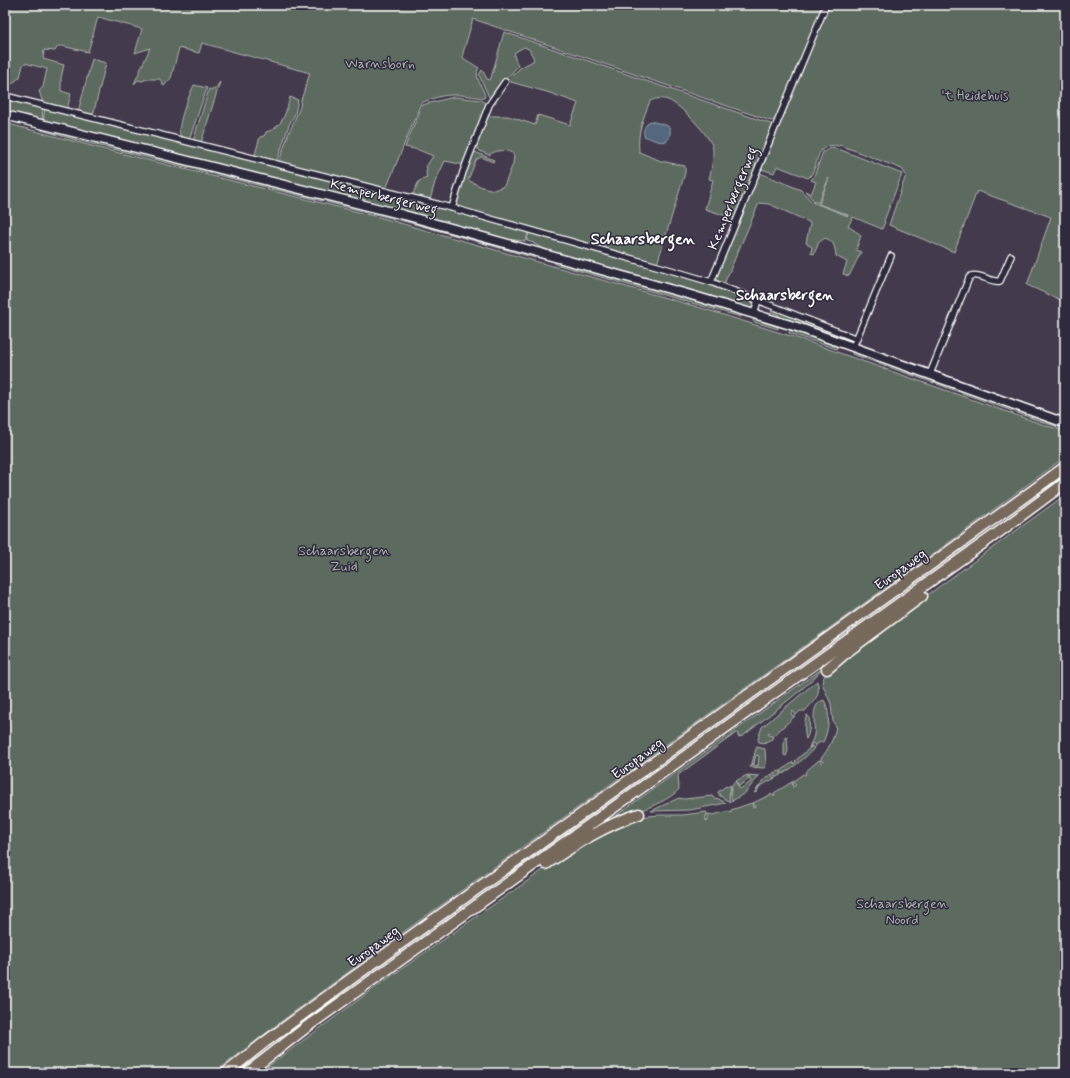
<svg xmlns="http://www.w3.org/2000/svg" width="1070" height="1078" font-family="Mynerve,sans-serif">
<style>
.green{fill:#5d6a5f;stroke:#aeb4af}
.water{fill:#52677d;stroke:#97a4b1}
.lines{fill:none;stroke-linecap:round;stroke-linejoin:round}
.street-casing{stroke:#fff;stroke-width:8}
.secondary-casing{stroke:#fff;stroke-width:11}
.highway-casing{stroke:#fff;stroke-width:13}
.street{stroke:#2f2a3d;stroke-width:5.5}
.secondary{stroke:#2f2a3d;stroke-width:8}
.highway{stroke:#77695c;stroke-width:10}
.labels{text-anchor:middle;stroke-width:3;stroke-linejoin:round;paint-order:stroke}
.park-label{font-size:14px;fill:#aeb4af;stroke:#2f2a3d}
.street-label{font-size:14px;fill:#fff;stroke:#2f2a3d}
.neighbourhood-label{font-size:15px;font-weight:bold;fill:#fff;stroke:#2f2a3d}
.quarter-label{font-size:16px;font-weight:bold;fill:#fff;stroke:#2f2a3d}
</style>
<rect width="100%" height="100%" fill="#443a4d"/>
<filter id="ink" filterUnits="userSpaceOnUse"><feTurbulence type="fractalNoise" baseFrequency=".025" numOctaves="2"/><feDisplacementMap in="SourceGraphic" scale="8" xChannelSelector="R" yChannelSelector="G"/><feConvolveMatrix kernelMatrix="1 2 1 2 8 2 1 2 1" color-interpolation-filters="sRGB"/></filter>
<g filter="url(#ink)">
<path class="green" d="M 12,5 L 824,5 L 776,119 L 771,121 L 473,19 L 463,53 L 463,58 L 479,68 C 473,76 483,87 485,96 L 484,98 C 474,97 462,94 452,95 C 442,95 430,99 421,103 L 386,189 L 279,162 L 288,135 L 300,107 L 301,100 L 310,73 L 202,43 L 199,53 L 179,48 L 171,78 L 164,86 L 160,79 L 147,79 L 142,81 L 138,80 L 134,84 L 150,48 L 135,53 L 142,29 L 98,17 L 88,52 L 62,46 L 58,46 L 55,51 L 44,50 L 43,59 L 64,65 L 61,78 L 61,91 L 71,94 L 67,109 L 43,103 L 39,91 L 43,87 L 47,69 L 25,63 L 23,65 L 20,77 L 5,90 L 5,26 L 7,26 Z
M 828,5 L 1065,5 L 1065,302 L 1027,285 L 1051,217 L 977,191 L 954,252 L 889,225 L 906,175 L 902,169 L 840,145 L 839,146 C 812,141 821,168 808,178 L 777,166 L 774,173 L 761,169 L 761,165 Z
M 504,32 L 774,125 L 736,219 L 705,209 L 713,180 L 709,179 C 711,172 715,152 712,145 C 705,131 682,106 668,100 C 662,98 656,98 650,101 C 643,119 637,132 639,152 L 661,161 L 685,166 L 685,173 L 657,264 L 458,207 L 454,203 L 472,154 L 475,152 L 494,160 L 493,162 L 481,157 L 476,160 L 468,180 L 482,187 L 494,190 L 504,186 L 513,164 L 514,155 C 508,148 495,150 489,155 L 480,151 L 475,146 L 487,117 L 489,116 L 508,116 L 535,125 L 538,115 L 570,125 L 578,103 L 547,92 L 507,81 L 520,68 L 533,61 L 534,59 L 529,49 L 524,47 L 515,52 L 514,56 L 518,66 L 498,88 L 491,98 L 489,97 L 479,75 L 482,70 L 487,79 L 490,80 L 491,78 Z
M 92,59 L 106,63 L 93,115 L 78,112 Z
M 220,82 L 201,143 L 193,141 L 209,89 L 214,90 Z
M 194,85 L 207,88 L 189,140 L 181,137 C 175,127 189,96 194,85 Z
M 290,97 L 298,100 L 295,114 L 289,125 L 277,161 L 257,156 L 255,154 L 260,137 L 264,136 L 266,132 C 283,128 286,112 290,97 Z
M 454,97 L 481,100 L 486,103 L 487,106 L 465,165 L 445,161 L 435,182 L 430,200 L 412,196 L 419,181 L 427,178 L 426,173 L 427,168 L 426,167 L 433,156 L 419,150 L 405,147 L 421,108 L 422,105 Z
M 5,98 L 43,107 L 42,121 L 5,112 Z
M 45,108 L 452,210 L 528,232 L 526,241 L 504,239 L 407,212 L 43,121 Z
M 5,123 L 103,149 L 382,218 L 698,307 L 797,338 L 1047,426 L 1065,431 L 1065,457 L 936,552 L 395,938 L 295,1011 L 214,1073 L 5,1073 Z
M 42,127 L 323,197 L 322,201 L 76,140 L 41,130 Z
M 831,148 L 841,150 L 902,174 L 884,221 L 885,222 L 882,229 L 853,217 L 848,226 L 861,235 L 856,250 L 861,252 L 849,276 L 843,274 L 847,262 L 836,256 C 835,247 834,241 825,238 L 819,242 L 814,254 L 811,253 L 812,247 L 806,243 L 810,224 L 809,222 L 769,204 L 759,203 L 724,284 L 715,281 L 715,278 L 757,175 L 760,173 L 801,190 L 812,202 L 848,216 L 848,215 L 819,204 L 829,178 L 818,203 L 813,200 L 805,191 L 811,194 L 816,182 L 811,180 L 814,176 L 823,152 Z
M 327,198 L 515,248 L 535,256 L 535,258 L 411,223 L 326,202 Z
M 529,232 L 711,284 L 753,300 L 754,303 L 752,308 L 749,309 L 552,252 L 534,244 L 534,243 L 527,241 Z
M 555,261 L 742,313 L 741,317 L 555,264 Z
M 773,307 L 850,339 L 851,341 L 848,342 L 798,325 L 778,316 L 779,315 L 771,312 Z
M 754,317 L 778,327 L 778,329 L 754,322 L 753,320 Z
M 790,330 L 809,335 L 838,345 L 836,349 L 789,333 Z
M 853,350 L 936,379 L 934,383 L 852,354 Z
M 937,380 L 1065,426 L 1065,429 L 1048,424 L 937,384 Z
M 1065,495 L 1065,1073 L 259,1073 L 380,984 L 586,840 L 639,817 L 659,815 L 683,815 L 706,812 L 707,813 L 705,820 L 708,821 L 708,814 L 713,815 L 729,811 L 730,813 L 732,812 L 731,810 L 752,803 L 753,808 L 756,807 L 753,803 L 772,794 L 773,796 L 775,795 L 774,793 L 792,782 L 793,787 L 796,785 L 792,782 L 803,774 L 805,775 L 806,774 L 805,772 L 819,760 L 822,764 L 824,762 L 820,760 C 828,750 834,739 836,726 L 833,722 L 831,704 L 822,683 L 825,674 L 922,599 Z
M 823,668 L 824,668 L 801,690 L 743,736 L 738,737 L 738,733 L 736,733 L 678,775 L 679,789 C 669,803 622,817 604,824 Z
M 817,681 C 822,696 814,700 805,711 L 800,711 L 796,715 L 793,711 L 791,714 L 793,716 L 795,716 L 774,735 L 769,732 L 768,735 L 773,736 L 772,739 L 765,742 L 765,743 L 759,742 L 758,739 L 762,727 Z
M 824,700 C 831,712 829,730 823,742 L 818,743 C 809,756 796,765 783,774 L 781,771 L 793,762 L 794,764 L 796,762 L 795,761 L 812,746 L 814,748 L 815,745 L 813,743 L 809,748 C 810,743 813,740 814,735 C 816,723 809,705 824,700 Z
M 807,715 L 809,717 C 810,724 810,732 806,739 C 804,733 804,720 807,715 Z
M 787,736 L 788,751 L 786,756 L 784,755 L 784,741 L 785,737 Z
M 757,747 L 765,749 L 766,764 L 764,768 L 750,767 L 751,764 L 758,766 L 759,756 L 756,755 L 754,764 L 752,763 L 756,749 Z
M 780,771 L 782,774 L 759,787 L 757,792 L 754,793 L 763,781 L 772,774 L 774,779 L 776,777 L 773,773 Z
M 747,775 L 749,779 L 739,786 L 736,781 Z
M 748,775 L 759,776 L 745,793 L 732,801 C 730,795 730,786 735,781 L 740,789 L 751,782 Z
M 731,785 L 729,796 L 730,802 L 720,796 L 718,792 L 726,786 L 727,787 Z
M 712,796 L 715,799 L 717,798 L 726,803 L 690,810 L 651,811 L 679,798 L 684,799 Z"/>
<path class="water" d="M 650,121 L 666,125 L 670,128 C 672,150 655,140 644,136 C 643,129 645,126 650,121 Z"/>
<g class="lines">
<defs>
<path id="street" d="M 5,96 L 452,208 L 657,266 L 711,282 L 857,339
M 452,208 L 463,172 L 489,105 L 505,82
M 711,282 L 826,5
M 754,314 L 758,300
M 853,347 L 891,256
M 930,374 L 969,278 L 971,276 C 981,273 990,283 1000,281 L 1011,256"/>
<path id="secondary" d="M 5,115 L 404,215 L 691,295 L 797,327 L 1065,423"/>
<path id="highway" d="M 827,669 L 848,651 L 922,596
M 546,864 C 576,844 605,825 639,814
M 226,1073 L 265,1042 L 348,981 L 962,542 L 1065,467
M 247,1073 L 308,1026 L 999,532 L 1065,483"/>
</defs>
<use href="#street" class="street-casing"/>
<use href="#secondary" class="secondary-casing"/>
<use href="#highway" class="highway-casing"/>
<use href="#street" class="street"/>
<use href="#secondary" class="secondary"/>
<use href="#highway" class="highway"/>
</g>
</g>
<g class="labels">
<g class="park-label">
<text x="380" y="68">Warnsborn</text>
<text x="975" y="100">'t Heidehuis</text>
<text x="344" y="555">Schaarsbergen<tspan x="344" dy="16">Zuid</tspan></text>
<text x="902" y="908">Schaarsbergen<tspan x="902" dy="16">Noord</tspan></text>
</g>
<g class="street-label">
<text transform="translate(384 196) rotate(14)" y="5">Kemperbergerweg</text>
<text transform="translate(732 198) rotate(-68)" y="5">Kemperbergerweg</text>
<text transform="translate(900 569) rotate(-36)" y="5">Europaweg</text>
<text transform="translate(637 758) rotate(-36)" y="5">Europaweg</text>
<text transform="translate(373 946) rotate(-36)" y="5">Europaweg</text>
</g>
<g class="neighbourhood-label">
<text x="785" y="300">Schaarsbergen</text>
</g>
<g class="quarter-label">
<text x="643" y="244">Schaarsbergen</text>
</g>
</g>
<rect width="1070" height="1078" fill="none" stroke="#2f2a3d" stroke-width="20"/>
<rect x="10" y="10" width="1050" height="1058" fill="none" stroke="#fff" stroke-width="1.5" filter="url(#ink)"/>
</svg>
